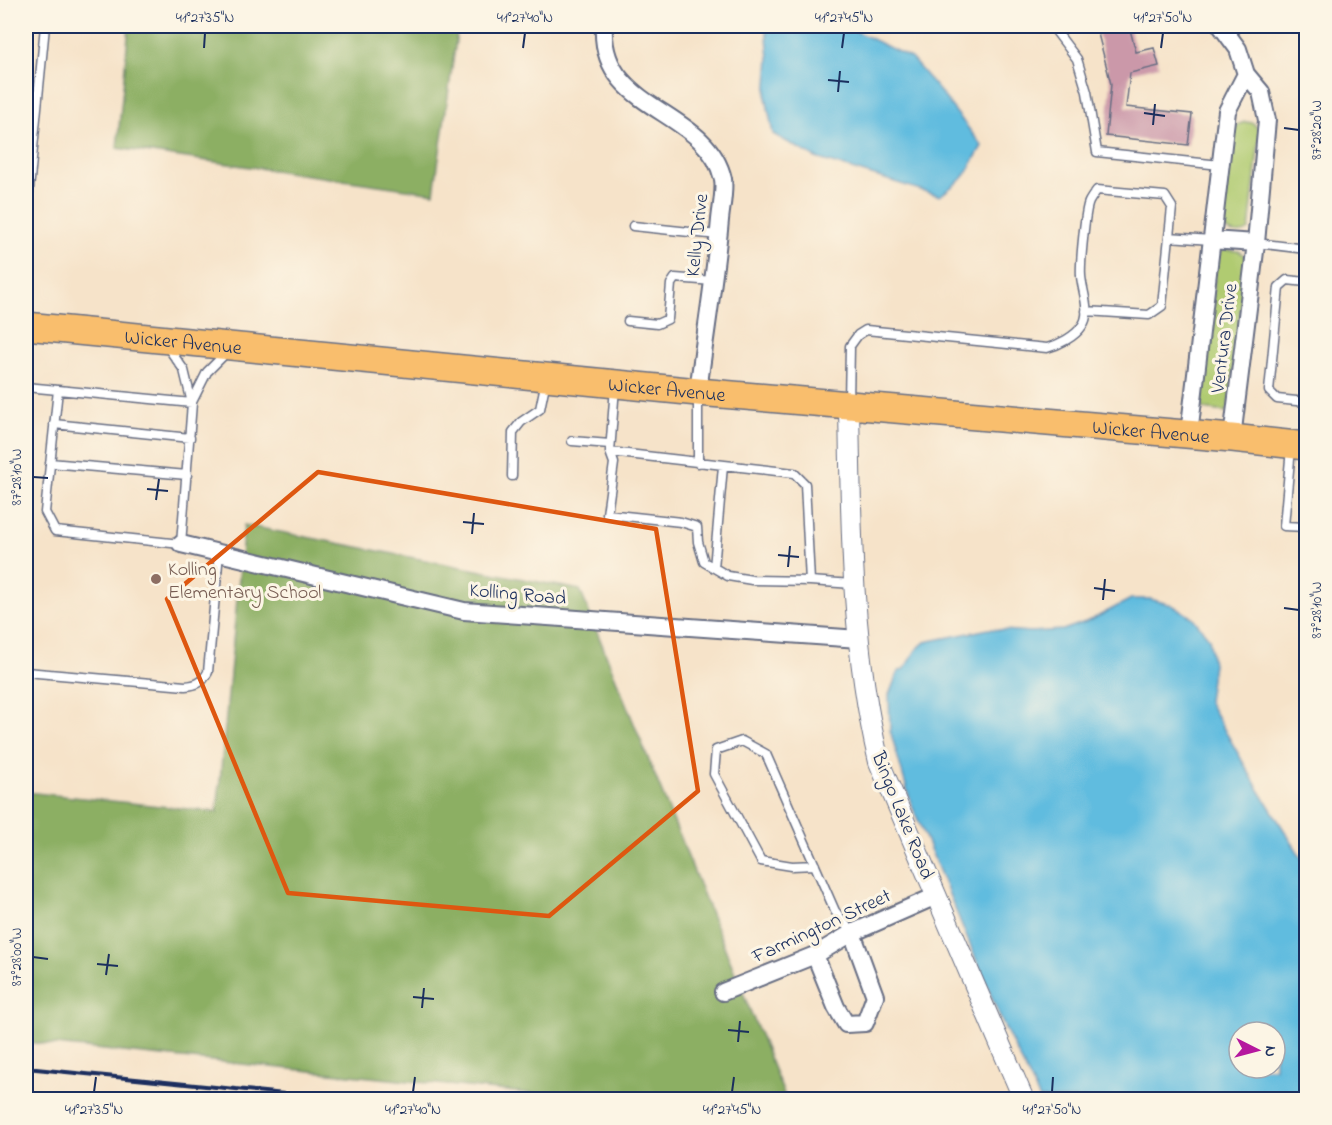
<svg xmlns="http://www.w3.org/2000/svg" width="1332" height="1125" font-family="'Indie Flower',sans-serif">
<style>
.green{fill:#b0cb71;stroke:#667d68;stroke-width:1.5}
.forest{fill:#8caf63;stroke:#546f60;stroke-width:1.5}
.water{fill:#61bcdf;stroke:#3e769e;stroke-width:1.5;fill-rule:evenodd}
.building{fill:#cb98a9}
.lines{fill:none;stroke-linecap:round;stroke-linejoin:round}
.service-casing{stroke:#686e83;stroke-width:11}
.minor-casing{stroke:#686e83;stroke-width:20}
.tertiary-casing{stroke:#686e83;stroke-width:22}
.trunk-casing{stroke:#686e83;stroke-width:30}
.service{stroke:#fff;stroke-width:8}
.minor{stroke:#fff;stroke-width:16}
.tertiary{stroke:#fff;stroke-width:20}
.trunk{stroke:#f9be6d;stroke-width:27}
.rail{stroke:#1b2f5e;stroke-width:4}
.marked{fill:none;stroke:#de5710;stroke-width:4.5;stroke-linejoin:round}
.ticks{fill:none;stroke:#1b2f5e;stroke-width:2}
.education-dot{fill:#8d6e63;stroke:#fcf5e5;stroke-width:2}
.labels{text-anchor:middle;stroke-width:6;stroke-linejoin:round;paint-order:stroke}
.street-label{font-size:20px;fill:#1b2f5e;stroke:#fcf5e5}
.education-label{font-size:20px;fill:#785e54;stroke:#fcf5e5;text-anchor:start}
.neatline{fill:none;stroke:#1b2f5e;stroke-width:2}
.ticks-label{font-size:15px;text-anchor:middle;fill:#1b2f5e}
</style>
<rect width="100%" height="100%" fill="#fcf5e5"/>
<filter id="ink" filterUnits="userSpaceOnUse"><feTurbulence type="fractalNoise" baseFrequency=".0167" numOctaves="2"/><feDisplacementMap in="SourceGraphic" scale="12" xChannelSelector="R" yChannelSelector="G"/><feConvolveMatrix kernelMatrix="1 2 1 2 8 2 1 2 1" color-interpolation-filters="sRGB"/></filter>
<filter id="wash" filterUnits="userSpaceOnUse"><feTurbulence type="fractalNoise" baseFrequency=".008" numOctaves="4" result="noise"/><feDisplacementMap in="SourceGraphic" scale="24" xChannelSelector="R" yChannelSelector="G"/><feGaussianBlur stdDeviation="1.35" result="paint"/><feColorMatrix in="noise" values="0 0 0 0 0 0 0 0 0 0 0 0 0 0 0 0 0 1.4 0 .05"/><feComposite in="paint" operator="in"/></filter>
<g filter="url(#wash)">
<rect width="100%" height="100%" fill="#f6e3c9"/>
<path class="green" d="M 1245,122 L 1253,123 L 1260,131 L 1249,230 C 1242,235 1233,234 1226,230 L 1221,223 L 1231,133 L 1237,125 Z
M 1223,250 L 1239,251 L 1247,258 L 1228,409 L 1226,412 L 1203,409 L 1201,402 L 1217,256 Z"/>
<path class="forest" d="M 129,26 L 458,26 L 434,193 L 117,148 Z
M 244,525 L 580,590 L 786,1099 L 585,1099 L 26,1042 L 26,792 L 217,812 Z"/>
<path class="water" d="M 766,26 L 845,26 L 911,58 L 942,94 L 982,146 L 964,177 L 940,196 L 816,158 L 773,134 L 766,97 L 769,58 Z
M 1131,599 L 1150,599 L 1172,605 L 1193,618 L 1209,638 L 1213,664 L 1208,701 L 1259,790 L 1306,865 L 1306,1099 L 1040,1099 L 1003,1024 L 911,803 L 890,730 L 889,695 L 898,672 L 905,668 L 916,650 L 925,642 L 989,629 L 1031,632 L 1063,630 L 1091,620 ZM 1239,1032 L 1275,1032 L 1275,1068 L 1239,1068 Z"/>
<g id="blocks">
<path class="building" d="M 1096,26 L 1129,26 L 1136,52 L 1154,48 L 1159,66 L 1130,73 L 1126,107 L 1192,114 L 1188,145 L 1106,136 L 1111,84 Z"/>
</g>
</g>
<g filter="url(#ink)">
<use href="#blocks" fill-opacity="0" stroke="#686e83" stroke-width="1.5"/>
<g class="lines">
<defs>
<path id="service" d="M 1052,26 L 1077,59 L 1087,92 L 1097,152 L 1220,165
M 26,99 L 36,109
M 26,220 L 45,26
M 633,226 L 718,235
M 1169,237 L 1211,240
M 1256,243 L 1306,249
M 1306,282 L 1287,280 L 1279,287 L 1269,391 L 1277,399 L 1306,402
M 628,321 L 657,324 L 668,319 L 671,284 L 675,278 L 713,281
M 166,345 L 184,370 L 192,403 L 181,544 L 55,531 L 45,512 L 58,390 L 192,403
M 26,387 L 58,390
M 615,387 L 610,452 L 794,473 L 805,484 L 810,581 L 853,584
M 698,395 L 698,463
M 192,402 L 207,372 L 227,352
M 849,402 L 850,346 L 858,335 L 866,330 L 1047,348 C 1058,345 1075,337 1082,326 C 1092,313 1082,291 1081,276 C 1080,265 1085,210 1089,202 C 1091,198 1094,194 1097,190 L 1165,196 L 1172,207 L 1162,306 L 1149,315 L 1086,311
M 54,424 L 190,438
M 572,441 L 610,444
M 1291,448 L 1284,526 L 1306,527
M 610,452 L 614,463 L 607,514 L 681,522 L 697,527 L 698,542 L 704,562 L 728,576 L 752,580 L 810,581
M 50,463 L 187,475
M 512,476 L 513,432 L 521,422 L 540,409 L 546,380
M 714,568 L 723,466
M 26,672 L 185,686 C 197,685 202,683 208,672 L 219,553
M 815,865 L 792,866 L 761,861 L 714,774 L 716,750 L 742,741 L 766,754 L 835,911 L 852,933"/>
<path id="minor" d="M 604,26 C 599,112 707,108 723,179 C 725,191 721,208 720,220 C 715,277 705,334 698,392
M 1221,26 L 1238,49 L 1246,74 L 1261,92 L 1267,120 L 1256,243 L 1232,438
M 1211,240 L 1256,243
M 1189,434 L 1227,111 L 1246,74
M 181,544 L 464,611 L 859,639
M 815,955 L 836,1007 L 846,1024 L 865,1023 L 875,996 L 852,933
M 723,992 L 815,955 L 852,933 L 936,896"/>
<path id="tertiary" d="M 849,405 C 851,524 851,646 879,762 L 1024,1100"/>
<g id="trunk">
<path id="s1" d="M 26,326 L 698,392 L 1232,438 L 1306,446"/>
</g>
</defs>
<use href="#service" class="service-casing"/>
<use href="#minor" class="minor-casing"/>
<use href="#tertiary" class="tertiary-casing"/>
<use href="#trunk" class="trunk-casing"/>
<use href="#service" class="service"/>
<use href="#minor" class="minor"/>
<use href="#tertiary" class="tertiary"/>
<use href="#trunk" class="trunk"/>
<path class="rail" d="M 26,1068 L 345,1100"/>
</g>
</g>
<path class="marked" d="M 318,472 L 656,529 L 698,791 L 549,916 L 288,893 L 167,599 Z"/>
<path class="ticks" d="M 204,48 L 205,33M 523,48 L 525,33M 842,48 L 844,33M 1161,48 L 1163,33M 828,80 L 849,82M 838,92 L 840,71M 1144,113 L 1165,116M 1153,125 L 1155,104M 1284,128 L 1299,130M 33,477 L 48,478M 147,489 L 168,491M 156,500 L 159,479M 463,522 L 484,524M 472,534 L 474,513M 778,555 L 799,557M 788,567 L 790,546M 1094,588 L 1115,591M 1103,600 L 1105,579M 1284,608 L 1299,610M 33,957 L 48,959M 97,964 L 118,966M 106,975 L 109,954M 413,997 L 434,999M 422,1008 L 424,988M 728,1030 L 749,1032M 738,1042 L 740,1021M 94,1092 L 96,1077M 413,1092 L 415,1077M 732,1092 L 734,1077M 1052,1092 L 1053,1077"/>
<circle class="education-dot" cx="156" cy="579" r="6"/>
<g class="labels">
<g class="street-label">
<text transform="translate(696 235) rotate(-84)" y="7">Kelly Drive</text>
<text transform="translate(1223 338) rotate(-83)" y="7">Ventura Drive</text>
<text dy="7" stroke="none"><textPath href="#s1" startOffset="158">Wicker Avenue</textPath></text>
<text dy="7" stroke="none"><textPath href="#s1" startOffset="644">Wicker Avenue</textPath></text>
<text dy="7" stroke="none"><textPath href="#s1" startOffset="1130">Wicker Avenue</textPath></text>
<text transform="translate(518 593) rotate(5)" y="7">Kolling Road</text>
<text transform="translate(904 815) rotate(68)" y="7">Bingo Lake Road</text>
<text transform="translate(821 925) rotate(-25)" y="7">Farmington Street</text>
</g>
<g class="education-label">
<text x="168" y="575">Kolling<tspan x="168" dy="23">Elementary School</tspan></text>
</g>
</g>
<rect width="1332" height="1125" fill="none" stroke="#fcf5e5" stroke-width="66"/>
<g transform="translate(1257 1050) rotate(96)"><circle r="28" fill="#fcf5e5" stroke="#a2a6af" stroke-width="1.5"/>
<path d="M0-4.5L10 22L0 15L-10 22Z" fill="#b5179e"/>
<text y="-9" font-size="16" font-weight="bold" text-anchor="middle" fill="#1b2f5e">N</text>
</g>
<rect x="33" y="33" width="1266" height="1059" class="neatline"/>
<g class="ticks-label">
<text x="205" y="22">41°27'35"N</text>
<text x="525" y="22">41°27'40"N</text>
<text x="844" y="22">41°27'45"N</text>
<text x="1163" y="22">41°27'50"N</text>
<text transform="translate(1316 130) rotate(-90)" y="5">87°28'20"W</text>
<text transform="translate(16 477) rotate(-90)" y="5">87°28'10"W</text>
<text transform="translate(1316 610) rotate(-90)" y="5">87°28'10"W</text>
<text transform="translate(16 957) rotate(-90)" y="5">87°28'00"W</text>
<text x="94" y="1114">41°27'35"N</text>
<text x="413" y="1114">41°27'40"N</text>
<text x="732" y="1114">41°27'45"N</text>
<text x="1052" y="1114">41°27'50"N</text>
</g>
</svg>
